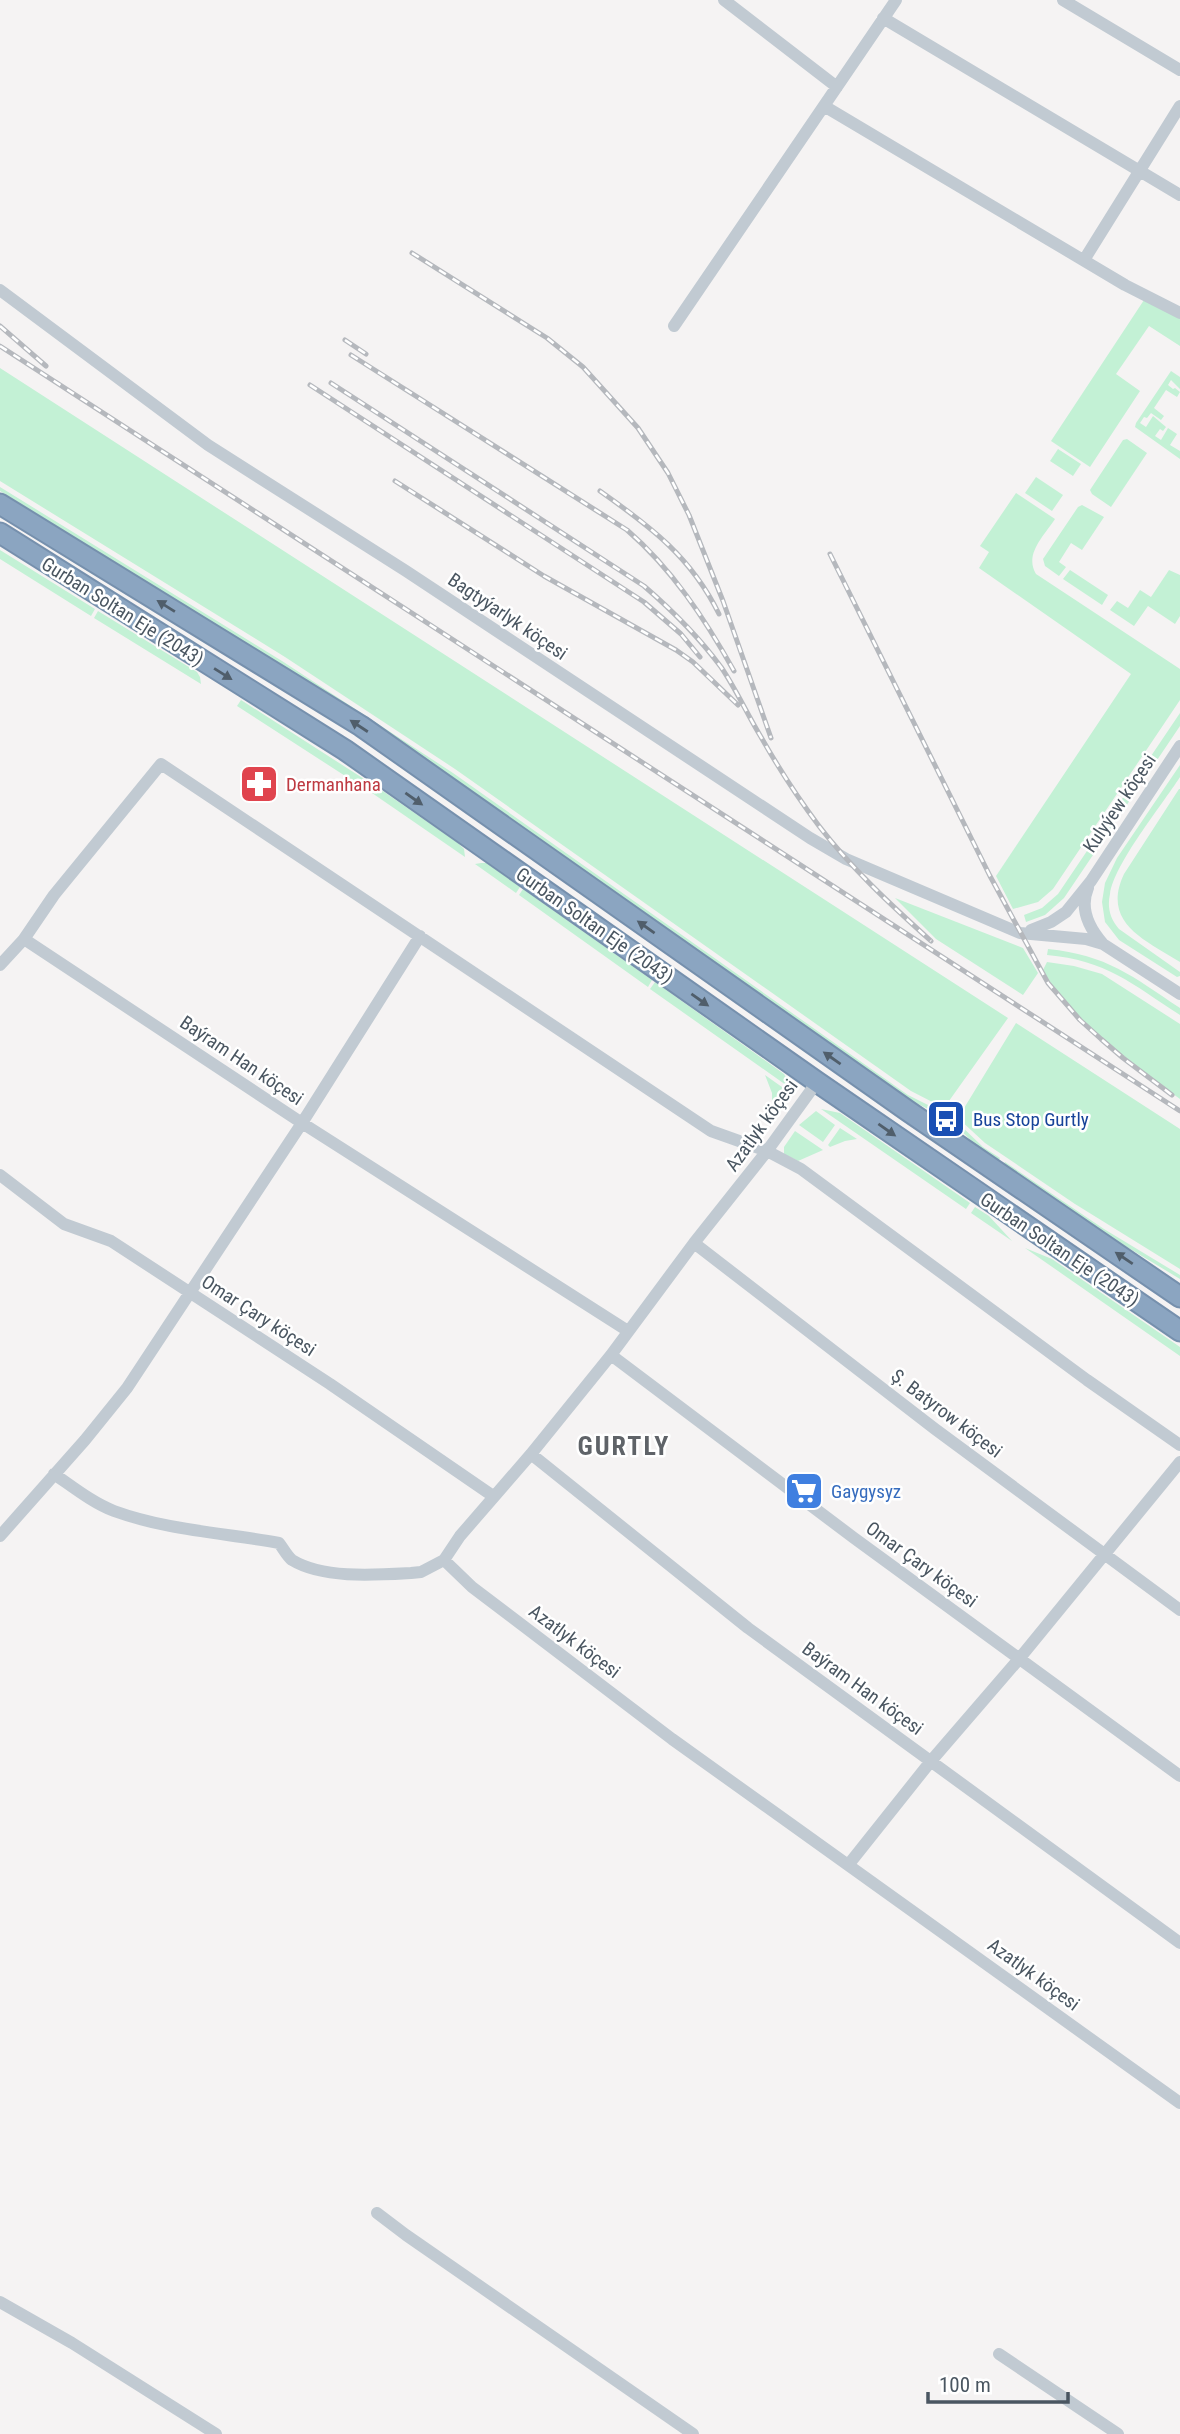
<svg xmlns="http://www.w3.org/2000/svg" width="1180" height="2434" font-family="'Roboto Condensed',sans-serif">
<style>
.green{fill:#c3f1d5}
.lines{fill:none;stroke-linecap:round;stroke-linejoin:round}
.highway-casing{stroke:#7690ad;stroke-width:23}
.minor{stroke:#c1cad2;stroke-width:12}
.highway{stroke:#8ba5c1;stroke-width:19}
.rail-casing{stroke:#b5b8bd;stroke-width:5}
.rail{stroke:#fff;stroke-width:2.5;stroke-dasharray:8;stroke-linecap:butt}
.oneway{fill:#505e6b}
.labels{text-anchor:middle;stroke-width:5;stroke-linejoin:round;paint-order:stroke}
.street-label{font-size:19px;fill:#4a5661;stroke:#fff}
.health-label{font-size:19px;fill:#be3a42;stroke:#fff;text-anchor:start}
.transit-label{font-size:19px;fill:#164399;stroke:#fff;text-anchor:start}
.shop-label{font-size:19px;fill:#366cbe;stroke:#fff;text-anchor:start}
.district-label{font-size:26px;font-weight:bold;letter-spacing:2px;fill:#5f6368;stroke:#fff}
</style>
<rect width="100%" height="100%" fill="#f5f3f3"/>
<path class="green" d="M 1144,300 L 1180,318 L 1180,346 L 1149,326 L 1116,374 L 1140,391 L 1090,467 L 1051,441 Z
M 0,368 L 1008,1018 L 944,1108 L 911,1091 L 455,769 L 285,657 L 0,481 Z
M 1171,371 L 1180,377 L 1180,389 L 1171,380 L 1168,385 L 1173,389 L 1175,388 L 1180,392 L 1177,397 L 1166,390 L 1154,408 L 1164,416 L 1161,420 L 1151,413 L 1147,418 L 1144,417 L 1140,423 L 1146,427 L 1153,416 L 1166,427 L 1163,431 L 1160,429 L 1155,436 L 1161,440 L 1168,428 L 1177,434 L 1170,445 L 1180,451 L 1180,459 L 1135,427 L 1136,423 Z
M 1127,439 L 1147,453 L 1111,507 L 1092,494 L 1090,490 L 1123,440 Z
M 1058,449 L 1081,464 L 1073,476 L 1050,461 Z
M 1036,477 L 1063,495 L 1052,511 L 1025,493 Z
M 0,487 L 282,661 L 453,773 L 908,1095 L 942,1112 L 940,1115 L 906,1098 L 451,776 L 280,664 L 0,491 Z
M 1016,493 L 1055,519 C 1044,536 1024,554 1036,574 L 1180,669 L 1180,700 L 1053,889 L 1038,902 L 1013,909 L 996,876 L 1131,674 L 979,568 L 989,552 L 980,546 Z
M 1082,505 L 1104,517 L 1082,550 L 1071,543 L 1059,562 L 1066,567 L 1059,576 L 1045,566 L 1043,559 L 1078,507 Z
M 0,550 L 95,609 L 91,616 L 0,559 Z
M 1070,570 L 1108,595 L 1102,605 L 1063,579 Z
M 1169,570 L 1180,575 L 1180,616 L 1175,624 L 1148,606 L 1134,626 L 1110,610 L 1117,601 L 1128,608 L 1140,590 L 1151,597 Z
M 98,611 L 197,672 L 200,677 L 201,684 L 94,618 Z
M 241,700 L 375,786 L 370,792 L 237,706 Z
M 1180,713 L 1180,726 L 1064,898 L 1045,915 L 1026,922 L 1024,915 L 1042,908 L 1058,894 Z
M 1180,765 L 1180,777 C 1162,805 1114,864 1110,894 C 1107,907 1110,919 1119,929 L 1180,972 L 1180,976 L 1177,977 L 1119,940 L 1105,922 L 1102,902 L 1105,883 L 1117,858 Z
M 377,787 L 458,843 L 464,849 L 465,857 L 372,793 Z
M 1179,789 L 1180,789 L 1180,962 C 1145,940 1101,923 1124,874 Z
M 481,863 L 487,863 L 520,887 L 516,893 L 475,864 Z
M 523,889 L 652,980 L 648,987 L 519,895 Z
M 895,898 L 1023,948 L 1038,973 L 1023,995 L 936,939 Z
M 1048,949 C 1107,955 1132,976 1180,1008 L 1180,1015 C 1132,984 1106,960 1047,955 Z
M 1047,962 L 1074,966 L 1102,974 L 1180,1024 L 1180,1099 C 1131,1063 1072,1025 1043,970 Z
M 655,982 L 784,1074 L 793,1090 L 650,989 Z
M 1016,1023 L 1180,1129 L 1180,1269 L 1075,1204 L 985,1143 L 958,1118 Z
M 765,1075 L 789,1092 L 780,1113 L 772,1108 L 772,1093 Z
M 821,1109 L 840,1113 L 970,1203 L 966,1209 Z
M 816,1111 L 835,1125 L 823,1142 L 799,1125 Z
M 958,1123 L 983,1147 L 1000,1158 L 998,1161 L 981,1150 L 956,1126 Z
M 840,1128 L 857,1139 L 845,1141 L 830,1147 L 828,1145 Z
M 795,1131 L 823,1150 L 798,1161 L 784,1154 L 784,1147 Z
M 1005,1162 L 1104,1229 L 1180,1275 L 1180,1279 L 1102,1232 L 1003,1165 Z
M 975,1207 L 989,1216 L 1012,1241 L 971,1213 Z
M 1025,1248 L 1052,1259 L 1180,1347 L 1180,1356 Z"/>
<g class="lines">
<defs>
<path id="highway" d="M 0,504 L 361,726 L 908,1111 L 1180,1297
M 0,533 L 345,750 L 817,1082 L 1180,1331"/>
</defs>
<use href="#highway" class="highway-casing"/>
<path class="minor" d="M 724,0 L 837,87
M 1063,0 L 1180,70
M 883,18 L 1180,195
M 824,106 L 1125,285 L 1180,313
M 1084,260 L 1180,106
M 0,290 L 208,445 L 406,571 L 810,838 L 846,859 L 1020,933 L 1086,939 L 1103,944
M 674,326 L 896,0
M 1088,888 C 1079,909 1089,928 1103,944 L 1180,994
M 1031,930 L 1051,922 L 1066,912 L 1091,881 L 1180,746
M 0,965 L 24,939
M 817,1082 L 767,1151 L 694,1243 L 611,1355 L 531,1454 L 460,1536 L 444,1560 L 472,1587 L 505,1612 L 672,1739 L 1180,2103
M 0,1175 L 64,1224 L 111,1241 L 330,1384 L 493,1496
M 694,1243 L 935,1429 L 1180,1610
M 628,1331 L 302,1123 L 24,939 L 54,895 L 161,764 L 711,1131 L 767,1151 L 801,1169 L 1087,1380 L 1180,1445
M 611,1355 L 854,1538 L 1180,1776
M 531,1454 L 748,1628 L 1180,1943
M 54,1474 C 73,1487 93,1503 114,1511 C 166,1530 225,1533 279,1543 C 283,1548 287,1556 292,1560 C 323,1579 376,1575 411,1573 L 421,1572 L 444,1560
M 0,1536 L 85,1440 L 127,1388 L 302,1123 L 420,936
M 849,1864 L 931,1761 L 1019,1659 L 1180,1462
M 377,2213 L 406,2235 L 693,2434
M 0,2302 L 72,2343 L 216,2434
M 999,2354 L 1118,2434"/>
<use href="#highway" class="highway"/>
<defs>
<path id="rail" d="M 412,253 L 547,338 L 583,367 L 638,428 L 668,473 L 689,515 L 723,601 L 771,738
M 0,326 L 46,366
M 345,340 L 366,354
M 0,346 L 1180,1111
M 351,355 L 627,530 C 672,569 705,619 734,671
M 331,383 L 644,586 C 673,611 698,636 721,667 C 736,689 747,714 761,737 C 778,767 798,798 819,826 C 852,869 891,905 931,941
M 310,385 L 644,602 L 681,634 L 700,657
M 395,481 L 544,576 L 676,650 L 693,662 L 738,705
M 600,491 C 651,527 691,557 719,614
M 830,554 L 990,876 L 1048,983 L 1080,1020 L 1101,1039 L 1123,1058 L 1172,1095"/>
</defs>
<use href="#rail" class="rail-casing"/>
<use href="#rail" class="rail"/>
</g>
<defs><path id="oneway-solid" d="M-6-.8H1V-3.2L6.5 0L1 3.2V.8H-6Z" transform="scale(1.75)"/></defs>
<g class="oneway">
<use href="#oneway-solid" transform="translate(166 606) rotate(-148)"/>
<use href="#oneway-solid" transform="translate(223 674) rotate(32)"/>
<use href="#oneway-solid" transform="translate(359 726) rotate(-147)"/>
<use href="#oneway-solid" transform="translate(414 799) rotate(35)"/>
<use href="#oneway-solid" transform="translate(646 927) rotate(-145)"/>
<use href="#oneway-solid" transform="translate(700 1000) rotate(35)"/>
<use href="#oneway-solid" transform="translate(832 1058) rotate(-145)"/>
<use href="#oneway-solid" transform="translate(887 1130) rotate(35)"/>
<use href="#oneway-solid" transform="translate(1124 1258) rotate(-146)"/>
</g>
<defs>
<symbol id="pharmacy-square" viewBox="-11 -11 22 22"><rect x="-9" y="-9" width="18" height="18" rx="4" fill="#e0444e" stroke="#fff"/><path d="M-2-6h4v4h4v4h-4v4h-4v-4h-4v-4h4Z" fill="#fff"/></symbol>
<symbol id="bus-square" viewBox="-11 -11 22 22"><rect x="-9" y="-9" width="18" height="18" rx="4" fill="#1a4fb4" stroke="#fff"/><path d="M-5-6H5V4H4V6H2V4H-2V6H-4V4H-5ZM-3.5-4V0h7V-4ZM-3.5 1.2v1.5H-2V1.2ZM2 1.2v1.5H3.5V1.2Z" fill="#fff"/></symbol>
<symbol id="supermarket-square" viewBox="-11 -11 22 22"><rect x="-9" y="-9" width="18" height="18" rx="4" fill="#3f7fe0" stroke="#fff"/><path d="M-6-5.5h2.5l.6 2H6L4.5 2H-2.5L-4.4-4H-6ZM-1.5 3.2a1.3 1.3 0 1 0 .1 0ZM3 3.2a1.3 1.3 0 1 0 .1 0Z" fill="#fff"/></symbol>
</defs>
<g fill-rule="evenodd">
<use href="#pharmacy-square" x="237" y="762" width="44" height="44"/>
<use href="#bus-square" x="924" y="1097" width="44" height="44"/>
<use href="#supermarket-square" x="782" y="1469" width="44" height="44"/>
</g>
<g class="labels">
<g class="street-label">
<text transform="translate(123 611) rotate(32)" y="7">Gurban Soltan Eje (2043)</text>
<text transform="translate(508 616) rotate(34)" y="7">Bagtyýarlyk köçesi</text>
<text transform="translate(1119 803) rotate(-56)" y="7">Kulyýew köçesi</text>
<text transform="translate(595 925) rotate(35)" y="7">Gurban Soltan Eje (2043)</text>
<text transform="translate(242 1060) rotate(34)" y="7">Baýram Han köçesi</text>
<text transform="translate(761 1125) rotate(-54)" y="7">Azatlyk köçesi</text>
<text transform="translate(1060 1249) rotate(34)" y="7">Gurban Soltan Eje (2043)</text>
<text transform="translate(259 1315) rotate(33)" y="7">Omar Çary köçesi</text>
<text transform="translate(947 1413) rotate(37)" y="7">Ş. Batyrow köçesi</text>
<text transform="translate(922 1564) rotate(36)" y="7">Omar Çary köçesi</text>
<text transform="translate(575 1641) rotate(37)" y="7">Azatlyk köçesi</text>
<text transform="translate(863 1688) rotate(36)" y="7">Baýram Han köçesi</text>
<text transform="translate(1034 1974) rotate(36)" y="7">Azatlyk köçesi</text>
</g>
<g class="health-label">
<text x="286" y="791">Dermanhana</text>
</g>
<g class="transit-label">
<text x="973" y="1126">Bus Stop Gurtly</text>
</g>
<g class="shop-label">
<text x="831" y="1498">Gaygysyz</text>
</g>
<g class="district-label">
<text x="624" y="1455">GURTLY</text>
</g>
</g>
<path d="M928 2392v10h140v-10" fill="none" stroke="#4a5661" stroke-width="3.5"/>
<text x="939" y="2392" font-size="21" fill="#4a5661" stroke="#ffffff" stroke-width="5" paint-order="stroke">100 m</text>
</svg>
